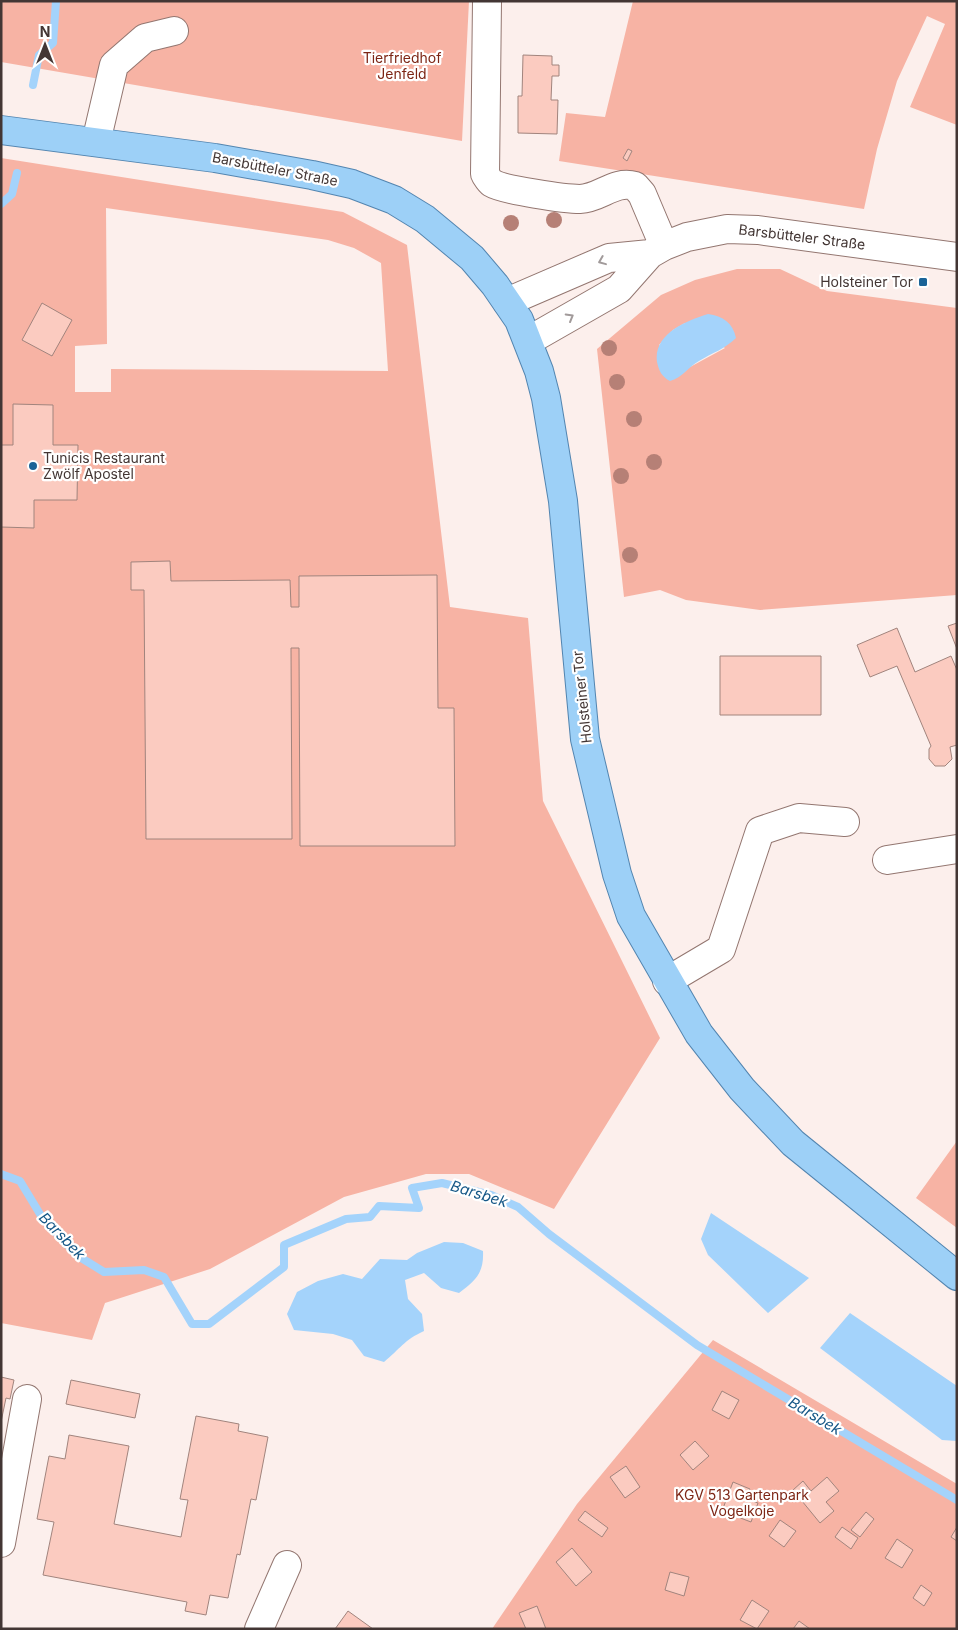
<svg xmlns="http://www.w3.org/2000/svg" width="958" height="1630" font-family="Inter,sans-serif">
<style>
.green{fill:#f7b3a4;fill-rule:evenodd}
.water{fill:#a4d3fb}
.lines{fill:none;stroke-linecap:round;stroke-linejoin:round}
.stream{stroke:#a4d3fb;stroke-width:8}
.building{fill:#fbcbc0;stroke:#a1847d}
.minor-casing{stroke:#937670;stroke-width:30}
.major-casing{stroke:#5385b0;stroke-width:30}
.minor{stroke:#fff;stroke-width:28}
.major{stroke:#9dd0f7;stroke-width:28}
.tree{fill:#b68076}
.oneway{stroke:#a19a9a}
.poi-dot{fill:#1b6498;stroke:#fff;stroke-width:2}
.labels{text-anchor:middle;stroke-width:4.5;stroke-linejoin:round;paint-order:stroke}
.park-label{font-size:14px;fill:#7d2615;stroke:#fff}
.street-label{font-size:14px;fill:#433634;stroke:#fff}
.poi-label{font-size:14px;fill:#433634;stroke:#fff;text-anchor:end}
.water-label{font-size:15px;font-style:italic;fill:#175887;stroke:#fff}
</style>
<rect width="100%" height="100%" fill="#fcefec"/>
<path class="green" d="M 1,1 L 469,1 L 462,141 L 1,62 Z
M 633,1 L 957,1 L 957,125 L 910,107 L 945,24 L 927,16 L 897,81 L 877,149 L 864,209 L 559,161 L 566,113 L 605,117 Z
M 1,158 L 343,212 L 407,245 L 450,607 L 528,618 L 543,801 L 660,1038 L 554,1209 L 469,1174 L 426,1174 L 344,1197 L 210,1269 L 105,1303 L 92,1340 L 1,1323 ZM 106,208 L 328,240 L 354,248 L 381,263 L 388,371 L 111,369 L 111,392 L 75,392 L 75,346 L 107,344 Z
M 737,269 L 780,269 L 827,291 L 957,308 L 957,595 L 760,610 L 686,600 L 660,590 L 624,597 L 597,349 L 661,295 L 695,280 ZM 685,323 L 725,348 L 690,367 L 659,345 L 673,330 Z
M 957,1141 L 957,1228 L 916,1198 Z
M 713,1340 L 957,1484 L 957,1629 L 492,1629 L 577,1504 Z"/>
<path class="water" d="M 708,314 C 723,316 733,323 736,338 C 725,349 712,353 699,361 C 688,367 682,378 670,381 C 662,377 659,371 657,362 C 653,334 686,321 708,314 Z
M 711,1213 L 809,1278 L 768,1313 L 708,1255 L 701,1239 Z
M 444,1242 L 463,1243 L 483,1251 C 484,1273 476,1280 459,1293 L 441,1288 L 424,1273 L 405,1280 L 408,1299 L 422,1314 L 424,1331 C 404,1340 400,1349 384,1362 L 364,1356 L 352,1340 L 333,1334 L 294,1330 L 287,1314 L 297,1292 L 318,1281 L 343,1274 L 362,1279 L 380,1259 L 407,1260 L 417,1253 Z
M 850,1313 L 957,1386 L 957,1441 L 942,1440 L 820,1348 Z"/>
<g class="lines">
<path class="stream" d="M 33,85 L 39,55 L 53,43 L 56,1
M 1,204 L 12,194 L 17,173
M 1,1174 L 20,1181 L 43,1219 L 78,1256 L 104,1272 L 144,1270 L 164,1277 L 192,1324 L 209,1324 L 284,1267 L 284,1245 L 346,1219 L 370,1217 L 379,1206 L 419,1208 L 412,1188 L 442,1183 L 491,1195 L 518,1207 L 549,1234 L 697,1345 L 957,1500"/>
</g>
<path class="building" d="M 523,55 L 552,56 L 552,65 L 559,65 L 559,76 L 552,76 L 551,100 L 558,100 L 557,134 L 518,133 L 518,96 L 522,96 Z
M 628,149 L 632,151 L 627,161 L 623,158 Z
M 42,303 L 72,320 L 52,356 L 22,340 Z
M 13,404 L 53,405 L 53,445 L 78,445 L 77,500 L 34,500 L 34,528 L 1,527 L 1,445 L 13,445 Z
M 170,561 L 171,581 L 290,580 L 291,607 L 299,607 L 299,576 L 437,575 L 438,708 L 454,708 L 455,846 L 300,846 L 299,648 L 291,648 L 292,839 L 146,839 L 144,590 L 131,590 L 131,562 Z
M 957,623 L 957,649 L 948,626 Z
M 897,628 L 915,672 L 951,656 L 957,670 L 957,745 L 950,747 L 952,759 L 945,766 L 935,766 L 929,759 L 929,749 L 931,746 L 897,666 L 870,677 L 857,645 Z
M 720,656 L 821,656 L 821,715 L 720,715 Z
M 1,1377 L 14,1380 L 10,1399 L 6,1398 L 1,1422 Z
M 71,1380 L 140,1394 L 135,1418 L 66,1404 Z
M 722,1391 L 739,1400 L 729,1419 L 712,1410 Z
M 196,1416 L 239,1424 L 238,1431 L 268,1437 L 256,1500 L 251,1499 L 240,1555 L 237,1554 L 228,1598 L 210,1595 L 206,1615 L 185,1611 L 187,1602 L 43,1575 L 54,1522 L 37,1519 L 49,1456 L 65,1459 L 69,1435 L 129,1446 L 114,1524 L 181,1537 L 188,1500 L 180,1499 Z
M 695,1441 L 709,1456 L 693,1470 L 680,1455 Z
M 626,1466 L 640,1487 L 625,1498 L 610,1477 Z
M 827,1477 L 839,1491 L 826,1502 L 834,1511 L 820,1523 L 793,1490 L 803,1481 L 811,1491 Z
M 733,1482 L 750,1489 L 746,1499 L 758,1503 L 751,1522 L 722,1511 Z
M 585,1511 L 608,1528 L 602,1537 L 578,1520 Z
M 866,1512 L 874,1519 L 860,1537 L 851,1530 Z
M 780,1520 L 796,1531 L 784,1547 L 769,1536 Z
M 842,1527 L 858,1538 L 851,1549 L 835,1537 Z
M 957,1527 L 957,1541 L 951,1537 Z
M 897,1539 L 913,1550 L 902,1568 L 885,1558 Z
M 572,1548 L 592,1572 L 576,1586 L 556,1562 Z
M 670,1572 L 689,1577 L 684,1596 L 665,1590 Z
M 921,1585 L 932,1593 L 924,1606 L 913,1598 Z
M 752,1600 L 769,1611 L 757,1629 L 740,1620 Z
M 537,1606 L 546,1629 L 526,1629 L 519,1613 Z
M 348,1611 L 373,1629 L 335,1629 Z
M 799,1621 L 810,1629 L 793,1629 Z"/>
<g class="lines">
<defs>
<path id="minor" d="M 487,1 L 485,174 C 487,177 489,181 492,183 C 503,190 566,199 580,199 C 601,198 614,180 635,186 L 642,194 L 664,246
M 96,142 L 114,65 L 145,38 L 174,31
M 507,302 L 609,258 L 650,254
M 528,341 L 619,289 L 650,254 L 664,246 L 687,237 L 727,229 L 758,230 L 957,257
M 887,860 L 957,849
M 667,981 L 721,949 L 760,831 L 799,818 L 845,822
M 1,1543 L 27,1399
M 259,1629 L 287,1565"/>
<path id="major" d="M 1,130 L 215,158 L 312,175 L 352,184 L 394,200 L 425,219 L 472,258 L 495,285 L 519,320 L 539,371 L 546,398 L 563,501 L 585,739 L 617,874 L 631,916 L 699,1034 L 742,1089 L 793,1143 L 957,1276"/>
</defs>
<use href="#minor" class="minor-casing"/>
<use href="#major" class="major-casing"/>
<use href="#minor" class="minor"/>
<use href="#major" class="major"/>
</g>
<g class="tree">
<circle cx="554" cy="220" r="8"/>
<circle cx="511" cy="223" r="8"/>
<circle cx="609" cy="348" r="8"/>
<circle cx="617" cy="382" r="8"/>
<circle cx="634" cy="419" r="8"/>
<circle cx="654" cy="462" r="8"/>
<circle cx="621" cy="476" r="8"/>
<circle cx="630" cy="555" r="8"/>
</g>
<defs><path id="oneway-chevron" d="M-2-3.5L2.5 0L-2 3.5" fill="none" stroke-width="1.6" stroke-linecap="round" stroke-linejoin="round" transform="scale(1.25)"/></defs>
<g class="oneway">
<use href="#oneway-chevron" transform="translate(602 261) rotate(158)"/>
<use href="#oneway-chevron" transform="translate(570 317) rotate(-30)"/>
</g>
<g class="poi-dot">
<rect x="918" y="277" width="10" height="10" rx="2.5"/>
<circle cx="33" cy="466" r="5"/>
</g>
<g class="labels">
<g class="park-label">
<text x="402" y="63">Tierfriedhof<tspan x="402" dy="16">Jenfeld</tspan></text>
<text x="742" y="1500">KGV 513 Gartenpark<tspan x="742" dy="16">Vogelkoje</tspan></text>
</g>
<g class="street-label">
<text transform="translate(275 169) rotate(11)" y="5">Barsbütteler Straße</text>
<text transform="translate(802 237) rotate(7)" y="5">Barsbütteler Straße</text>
<text transform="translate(582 697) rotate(-96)" y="5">Holsteiner Tor</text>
</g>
<g class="poi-label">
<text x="913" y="287">Holsteiner Tor</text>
<text x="43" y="463" text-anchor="start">Tunicis Restaurant<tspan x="43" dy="16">Zwölf Apostel</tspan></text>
</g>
<g class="water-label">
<text transform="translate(479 1194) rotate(17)" y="5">Barsbek</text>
<text transform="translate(62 1236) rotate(46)" y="5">Barsbek</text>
<text transform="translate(815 1416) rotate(31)" y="5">Barsbek</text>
</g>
</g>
<rect width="958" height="1630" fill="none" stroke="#433634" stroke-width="5"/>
<g transform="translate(45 45)" stroke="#ffffff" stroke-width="4" paint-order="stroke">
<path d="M0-4L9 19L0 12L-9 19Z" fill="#433634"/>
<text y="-8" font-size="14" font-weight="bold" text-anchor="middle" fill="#433634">N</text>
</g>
</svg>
